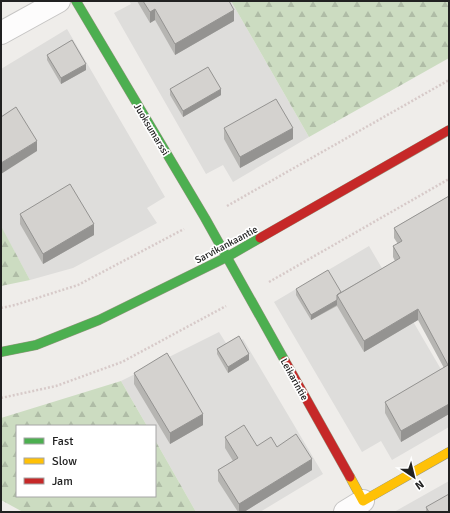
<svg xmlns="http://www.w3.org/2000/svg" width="450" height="513" font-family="Signika,sans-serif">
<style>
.residential{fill:#dedddb}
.forest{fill:url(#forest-firs)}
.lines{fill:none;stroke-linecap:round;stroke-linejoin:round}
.street-casing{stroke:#c6c5c4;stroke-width:24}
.fast-casing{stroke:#989882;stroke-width:10}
.slow-casing{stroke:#989882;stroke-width:10}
.jam-casing{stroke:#989882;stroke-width:10}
.path{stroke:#d7cac9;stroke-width:2.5;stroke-dasharray:2 2;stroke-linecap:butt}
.street{stroke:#fdfcfc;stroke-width:22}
.fast{stroke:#4caf50;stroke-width:9}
.slow{stroke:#ffc107;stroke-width:9}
.jam{stroke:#c62828;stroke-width:9}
.wall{fill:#b6b5b2}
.shaded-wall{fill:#949391}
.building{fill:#d4d2cf;stroke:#949391}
.labels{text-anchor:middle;stroke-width:3.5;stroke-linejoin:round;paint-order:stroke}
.street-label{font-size:10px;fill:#212121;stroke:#fff}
</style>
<defs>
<pattern id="forest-firs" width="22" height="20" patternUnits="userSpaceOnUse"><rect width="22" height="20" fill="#ccdcc1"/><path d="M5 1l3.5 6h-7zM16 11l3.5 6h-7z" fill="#afbca6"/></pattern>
</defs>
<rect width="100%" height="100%" fill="#efedea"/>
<path class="residential" d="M 129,1 L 231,1 L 309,137 L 233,182 L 223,165 L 206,174 L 114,13 L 131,4 Z
M 67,29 L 165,197 L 147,208 L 157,223 L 73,268 L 30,280 L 1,227 L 1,69 Z
M 369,246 L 449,383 L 449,427 L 392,460 L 381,441 L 362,452 L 274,302 Z
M 219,332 L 229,348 L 243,339 L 323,474 L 260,512 L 196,512 L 155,440 L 155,426 L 147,426 L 121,381 Z
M 449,481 L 449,512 L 394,512 Z"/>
<path class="forest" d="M 231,1 L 449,1 L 449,58 L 309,137 Z
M 1,226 L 30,280 L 1,286 Z
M 121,381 L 147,426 L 17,426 L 17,496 L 155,496 L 155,440 L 196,512 L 23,512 L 1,500 L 1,418 Z"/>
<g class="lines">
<defs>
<path id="street" d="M 1,33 L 59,1
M 345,512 L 363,501"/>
<path id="fast" d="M 76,1 L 205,218 L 285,361
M 1,352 L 36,345 L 99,320 L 227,257 L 260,238"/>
<path id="slow" d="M 350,477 L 363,501 L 449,452"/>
<path id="jam" d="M 260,238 L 449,130
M 285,361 L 350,477"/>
</defs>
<use href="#street" class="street-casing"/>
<use href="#fast" class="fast-casing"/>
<use href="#slow" class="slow-casing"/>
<use href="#jam" class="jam-casing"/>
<path class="path" d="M 227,206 L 449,80
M 269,282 L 449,179
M 1,308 L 15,305 L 78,285 L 184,229
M 1,398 L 56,386 L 122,362 L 226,306"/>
<use href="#street" class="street"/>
<use href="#fast" class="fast"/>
<use href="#slow" class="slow"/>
<use href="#jam" class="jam"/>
</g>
<path class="wall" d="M 137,1 L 229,1 L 234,21 L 175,55 L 155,20 L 150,23 Z
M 47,55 L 86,70 L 61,84 L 47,60 Z
M 170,89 L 221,95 L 183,117 L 170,95 Z
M 224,128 L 293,139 L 240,168 L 224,139 Z
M 449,196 L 449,414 L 401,442 L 385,413 L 385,402 L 444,368 L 418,320 L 364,352 L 337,306 L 311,320 L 296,295 L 296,289 L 341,292 L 395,261 L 393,257 L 393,246 L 398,244 L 394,238 L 394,228 Z
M 20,214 L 94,235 L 43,264 L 20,224 Z
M 217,349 L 249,360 L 228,373 L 217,354 Z
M 134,373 L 203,425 L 170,444 L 134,384 Z
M 225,437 L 257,446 L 277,447 L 312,470 L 244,512 L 238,512 L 218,481 L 218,470 L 233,461 L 225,448 Z
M 426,507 L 449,512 L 426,512 Z"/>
<path class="shaded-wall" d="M 155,9 L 155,20 L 150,23 L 150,12 Z
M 234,10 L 234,21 L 175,55 L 175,44 Z
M 86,64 L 86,70 L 61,84 L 61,78 Z
M 221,89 L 221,95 L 183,117 L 183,111 Z
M 293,128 L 293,139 L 240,168 L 240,157 Z
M 37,141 L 37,151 L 1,174 L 1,163 Z
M 94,224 L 94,235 L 43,264 L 43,254 Z
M 337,300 L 337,305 L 311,320 L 311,315 Z
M 418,309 L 418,320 L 364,352 L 364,341 Z
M 249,354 L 249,360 L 228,373 L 228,367 Z
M 449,404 L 449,414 L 401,442 L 401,431 Z
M 203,414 L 203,425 L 170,444 L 170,433 Z
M 312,459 L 312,470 L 244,512 L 239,512 L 239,504 Z"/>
<path class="building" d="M 143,1 L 229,1 L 234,10 L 175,44 L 155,9 L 150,12 Z
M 72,40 L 86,64 L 61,78 L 47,55 Z
M 208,67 L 221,89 L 183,111 L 170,89 Z
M 276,99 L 293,128 L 240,157 L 224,128 Z
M 16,107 L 37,141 L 1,163 L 1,117 Z
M 70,184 L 94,224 L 43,254 L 20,214 Z
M 449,196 L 449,404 L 401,431 L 385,402 L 448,365 L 418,309 L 364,341 L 337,295 L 400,258 L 393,246 L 402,241 L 394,228 Z
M 328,270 L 341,292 L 337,295 L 337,300 L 311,315 L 296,289 Z
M 239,336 L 249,354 L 228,367 L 217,349 Z
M 167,353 L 203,414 L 170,433 L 134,373 Z
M 244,425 L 257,446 L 271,437 L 277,447 L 296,434 L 312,459 L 239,504 L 218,470 L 238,458 L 225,437 Z
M 449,494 L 449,512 L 429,512 L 426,507 Z"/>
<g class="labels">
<g class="street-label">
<text transform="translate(152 129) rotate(59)" y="4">Juoksumarssi</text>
<text transform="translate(226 244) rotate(-28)" y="4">Sarvikankaantie</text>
<text transform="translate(295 379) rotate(61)" y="4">Leikarintie</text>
</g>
</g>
<rect width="450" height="513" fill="none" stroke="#212121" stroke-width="4"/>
<rect x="16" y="425" width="140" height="72" fill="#ffffff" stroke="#a6a6a6"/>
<rect x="24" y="438" width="20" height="6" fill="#4caf50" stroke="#a6a6a6"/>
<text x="52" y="445" font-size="12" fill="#212121">Fast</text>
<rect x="24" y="458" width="20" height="6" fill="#ffc107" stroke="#a6a6a6"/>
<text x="52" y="465" font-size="12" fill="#212121">Slow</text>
<rect x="24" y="478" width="20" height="6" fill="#c62828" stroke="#a6a6a6"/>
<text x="52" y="485" font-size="12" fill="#212121">Jam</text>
<g transform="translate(414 477) rotate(145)" stroke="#ffffff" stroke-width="3" paint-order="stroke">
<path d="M0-3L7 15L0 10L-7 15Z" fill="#212121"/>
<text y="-6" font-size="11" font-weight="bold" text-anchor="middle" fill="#212121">N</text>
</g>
</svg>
